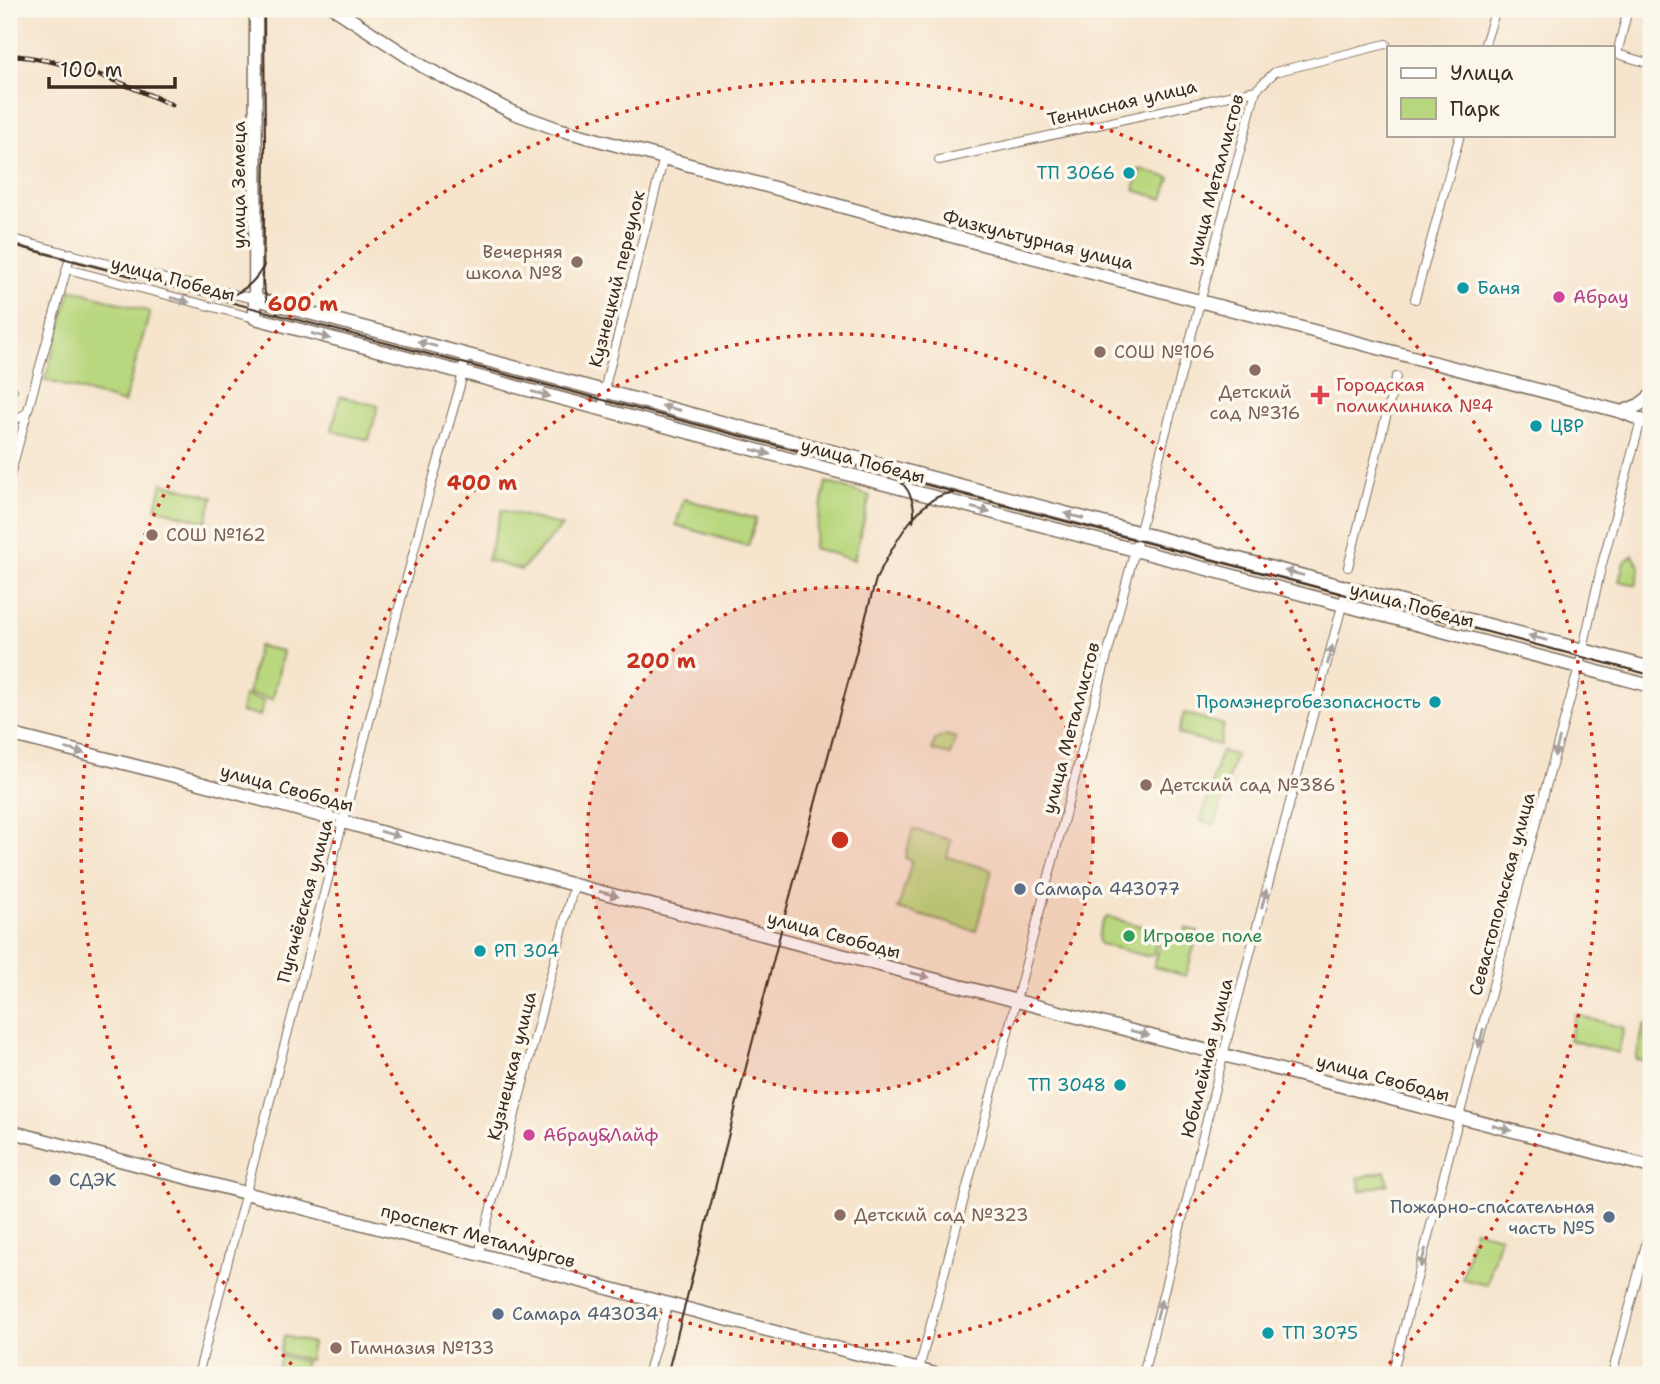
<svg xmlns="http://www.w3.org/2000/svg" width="1660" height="1384" font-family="'Shantell Sans',sans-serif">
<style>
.green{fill:#b9d77e;stroke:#7a804e;stroke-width:2}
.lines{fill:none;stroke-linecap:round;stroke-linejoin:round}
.street-casing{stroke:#7c6b5b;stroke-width:10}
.secondary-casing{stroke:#7c6b5b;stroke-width:15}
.primary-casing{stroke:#7c6b5b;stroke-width:15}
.street{stroke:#fff;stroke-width:8}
.secondary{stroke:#fff;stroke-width:12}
.primary{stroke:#fff;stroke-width:12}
.tram{stroke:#3b2a1e;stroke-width:2}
.rail-casing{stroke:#3b2a1e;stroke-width:5}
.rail{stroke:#fbf7ec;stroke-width:2.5;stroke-dasharray:8;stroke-linecap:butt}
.oneway{fill:#a79f9a}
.ring{fill:none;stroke:#c8321e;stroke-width:3.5;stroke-dasharray:3.5 7}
.culture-dot{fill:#0f9aa8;stroke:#fbf7ec;stroke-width:2.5}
.education-dot{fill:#8d6e63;stroke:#fbf7ec;stroke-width:2.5}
.hotel-dot{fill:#d1479c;stroke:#fbf7ec;stroke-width:2.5}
.health-dot{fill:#e0444e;stroke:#fbf7ec;stroke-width:2.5}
.service-dot{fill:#5c6f8a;stroke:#fbf7ec;stroke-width:2.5}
.leisure-dot{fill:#2e9e5b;stroke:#fbf7ec;stroke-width:2.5}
.labels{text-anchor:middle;stroke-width:7;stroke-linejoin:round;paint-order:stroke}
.street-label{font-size:18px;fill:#3b2a1e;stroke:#fbf7ec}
.culture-label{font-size:18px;fill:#0d838f;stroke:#fbf7ec;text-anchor:start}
.education-label{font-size:18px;fill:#785e54;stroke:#fbf7ec;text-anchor:start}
.hotel-label{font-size:18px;fill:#b23c85;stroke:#fbf7ec;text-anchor:start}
.health-label{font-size:18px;fill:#be3a42;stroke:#fbf7ec;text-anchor:start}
.service-label{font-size:18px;fill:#4e5e75;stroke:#fbf7ec;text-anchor:start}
.leisure-label{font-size:18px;fill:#27864d;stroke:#fbf7ec;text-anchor:start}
.centre{fill:#c8321e;stroke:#fbf7ec;stroke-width:3.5}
.ring-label{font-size:21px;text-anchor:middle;font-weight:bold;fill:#c8321e;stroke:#fbf7ec;stroke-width:7;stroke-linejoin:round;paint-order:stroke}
</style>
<rect width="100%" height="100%" fill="#fbf7ec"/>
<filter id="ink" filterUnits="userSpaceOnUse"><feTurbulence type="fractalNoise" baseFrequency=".0143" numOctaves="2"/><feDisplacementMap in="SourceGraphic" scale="14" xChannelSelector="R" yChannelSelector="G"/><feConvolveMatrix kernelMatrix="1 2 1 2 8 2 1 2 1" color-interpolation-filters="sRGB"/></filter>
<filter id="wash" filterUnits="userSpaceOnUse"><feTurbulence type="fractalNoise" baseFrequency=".00686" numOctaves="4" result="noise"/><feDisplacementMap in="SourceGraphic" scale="28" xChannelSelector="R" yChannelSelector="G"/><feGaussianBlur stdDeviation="1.57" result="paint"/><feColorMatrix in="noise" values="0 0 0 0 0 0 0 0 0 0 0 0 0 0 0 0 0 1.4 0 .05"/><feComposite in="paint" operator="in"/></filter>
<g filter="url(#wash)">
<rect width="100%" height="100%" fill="#f6e4cc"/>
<path class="green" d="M 1140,169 L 1170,178 L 1163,199 L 1134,190 Z
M 71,289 L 150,312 L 124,403 L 45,380 Z
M 340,396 L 378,406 L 369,440 L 332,431 Z
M 826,482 L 870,496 L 854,560 L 813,548 Z
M 162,483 L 213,497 L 206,522 L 156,508 Z
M 684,499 L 756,519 L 748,546 L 676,525 Z
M 502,510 L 562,526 L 521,570 L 487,560 Z
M 1633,555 L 1640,568 L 1636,585 L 1619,581 L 1624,562 Z
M 258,646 L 283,651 L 273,699 L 248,694 Z
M 244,696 L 264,701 L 260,716 L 241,712 Z
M 1184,713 L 1224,725 L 1219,745 L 1178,734 Z
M 946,735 L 956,738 L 950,755 L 932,750 L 935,740 Z
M 1221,751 L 1235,755 L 1215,825 L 1201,821 Z
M 913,829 L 951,840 L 947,857 L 992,870 L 976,931 L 898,909 L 912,861 L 905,858 Z
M 1108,917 L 1155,930 L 1159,935 L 1153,955 L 1146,956 L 1100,944 C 1096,937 1101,920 1108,917 Z
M 1186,928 L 1198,932 L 1186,976 L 1154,967 L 1162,936 L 1182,941 Z
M 1576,1015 L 1624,1028 L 1618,1053 L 1569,1040 Z
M 1644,1025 L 1651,1027 L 1651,1063 L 1636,1059 Z
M 1385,1171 L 1388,1184 L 1361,1191 L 1358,1178 Z
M 1474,1229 L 1500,1236 L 1487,1285 L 1462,1279 Z
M 284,1336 L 312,1343 L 309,1360 L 280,1353 Z
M 281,1356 L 305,1362 L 302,1375 L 276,1375 Z"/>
</g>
<g filter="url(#ink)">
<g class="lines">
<defs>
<path id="street" d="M 1628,9 L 1617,54 L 1651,64
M 1484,47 L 1496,9
M 939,160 L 1256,90 L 1275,72 L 1386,44
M 9,238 L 177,282 L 256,299
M 67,269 L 255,318
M 1415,299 L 1460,135
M 9,389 L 13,390
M 602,410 L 607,378 L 664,157
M 9,423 L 25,414
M 9,479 L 71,253
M 1348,567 L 1396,377
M 479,1254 L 574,885
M 918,1373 L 1256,90
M 198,1375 L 429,493 L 460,386 L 466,355
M 647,1375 L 668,1304
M 1143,1375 L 1228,1036 L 1347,587
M 1392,1375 L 1523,870 L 1579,667 L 1601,568 L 1641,420
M 1612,1375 L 1651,1225"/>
<path id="secondary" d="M 9,734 L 167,774 L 574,885 L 1651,1167
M 9,1131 L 939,1375"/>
<path id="primary" d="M 256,9 L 255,318 L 1651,686
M 335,9 L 424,67 L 514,113 L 558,129 L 906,224 L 1622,412 L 1651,424
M 256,299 L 1651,668
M 1622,412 L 1639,405 L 1651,396"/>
</defs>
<use href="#street" class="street-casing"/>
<use href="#secondary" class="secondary-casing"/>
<use href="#primary" class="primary-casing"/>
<use href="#street" class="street"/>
<use href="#secondary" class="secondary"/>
<use href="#primary" class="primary"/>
<path class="tram" d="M 264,9 L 265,147 L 263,283 L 267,302 L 279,315
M 9,244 L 1651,675
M 222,298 C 241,294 255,283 264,265
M 894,477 C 909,486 917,504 913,522
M 667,1375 L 785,915 L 876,579 C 890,552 919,492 954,493"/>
<defs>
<path id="rail" d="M 9,55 C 67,60 120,81 172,105"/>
</defs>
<use href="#rail" class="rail-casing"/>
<use href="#rail" class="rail"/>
</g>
<defs><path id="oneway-solid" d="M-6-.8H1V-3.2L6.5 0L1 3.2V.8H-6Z" transform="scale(1.75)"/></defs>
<g class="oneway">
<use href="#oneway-solid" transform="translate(180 300) rotate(14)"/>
<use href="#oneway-solid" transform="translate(321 336) rotate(15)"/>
<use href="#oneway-solid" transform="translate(427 344) rotate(-165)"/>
<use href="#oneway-solid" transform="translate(541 394) rotate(15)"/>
<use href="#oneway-solid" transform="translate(671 408) rotate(-165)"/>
<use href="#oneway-solid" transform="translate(761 452) rotate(15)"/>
<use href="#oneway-solid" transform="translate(981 510) rotate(15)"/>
<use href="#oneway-solid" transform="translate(1074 516) rotate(-165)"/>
<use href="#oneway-solid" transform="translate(1294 573) rotate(-166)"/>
<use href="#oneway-solid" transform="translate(1538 638) rotate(-165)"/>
<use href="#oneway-solid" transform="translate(1330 655) rotate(-75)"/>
<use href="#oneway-solid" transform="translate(1557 747) rotate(105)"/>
<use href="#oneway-solid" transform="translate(75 751) rotate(14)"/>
<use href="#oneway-solid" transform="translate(390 834) rotate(16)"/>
<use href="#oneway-solid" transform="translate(609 894) rotate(15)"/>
<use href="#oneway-solid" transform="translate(1264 899) rotate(-75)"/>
<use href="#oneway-solid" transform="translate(920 975) rotate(15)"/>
<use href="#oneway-solid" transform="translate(1140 1033) rotate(15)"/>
<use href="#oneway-solid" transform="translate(1481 1038) rotate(104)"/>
<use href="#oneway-solid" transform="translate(1502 1128) rotate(15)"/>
<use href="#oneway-solid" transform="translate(1423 1258) rotate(105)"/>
<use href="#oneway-solid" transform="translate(1159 1309) rotate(-76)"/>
</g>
</g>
<circle cx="840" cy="840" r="253" fill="#c8321e" fill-opacity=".12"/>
<g class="ring">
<circle cx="840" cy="840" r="253"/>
<circle cx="840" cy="840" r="506"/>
<path d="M299 1372A759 759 0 1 1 1381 1372"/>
</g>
<g class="culture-dot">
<circle cx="1129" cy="173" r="7"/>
<circle cx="1463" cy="288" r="7"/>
<circle cx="1536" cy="426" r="7"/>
<circle cx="1435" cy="702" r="7"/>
<circle cx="480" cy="951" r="7"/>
<circle cx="1120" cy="1085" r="7"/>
<circle cx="1268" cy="1333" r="7"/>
</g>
<g class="education-dot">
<circle cx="577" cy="262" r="7"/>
<circle cx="1100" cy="352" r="7"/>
<circle cx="1255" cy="370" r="7"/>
<circle cx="152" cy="535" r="7"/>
<circle cx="1146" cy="785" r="7"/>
<circle cx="840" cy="1215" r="7"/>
<circle cx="336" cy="1348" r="7"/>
</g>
<g class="hotel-dot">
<circle cx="1559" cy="297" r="7"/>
<circle cx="529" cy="1135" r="7"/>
</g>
<path class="health-dot" d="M1316.5 384.5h7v7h7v7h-7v7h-7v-7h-7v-7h7z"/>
<g class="service-dot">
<circle cx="1020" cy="889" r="7"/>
<circle cx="55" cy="1180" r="7"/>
<circle cx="1609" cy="1217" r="7"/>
<circle cx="498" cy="1314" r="7"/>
</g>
<circle class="leisure-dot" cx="1129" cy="936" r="7"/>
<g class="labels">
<g class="street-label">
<text transform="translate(1122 103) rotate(-13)" y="6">Теннисная улица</text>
<text transform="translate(1215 180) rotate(-75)" y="6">улица Металлистов</text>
<text transform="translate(239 185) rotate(-90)" y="6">улица Земеца</text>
<text transform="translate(1038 240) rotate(14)" y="6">Физкультурная улица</text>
<text transform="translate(173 279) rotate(15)" y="6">улица Победы</text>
<text transform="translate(617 279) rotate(-76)" y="6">Кузнецкий переулок</text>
<text transform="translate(863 461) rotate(15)" y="6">улица Победы</text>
<text transform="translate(1412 605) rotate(15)" y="6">улица Победы</text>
<text transform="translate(1071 728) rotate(-75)" y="6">улица Металлистов</text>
<text transform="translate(287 788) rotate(15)" y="6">улица Свободы</text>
<text transform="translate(1502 894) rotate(-75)" y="6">Севастопольская улица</text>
<text transform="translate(305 901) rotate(-75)" y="6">Пугачёвская улица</text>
<text transform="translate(834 935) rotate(15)" y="6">улица Свободы</text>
<text transform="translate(1207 1058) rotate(-76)" y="6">Юбилейная улица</text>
<text transform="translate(512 1066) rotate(-76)" y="6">Кузнецкая улица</text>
<text transform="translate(1383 1078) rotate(15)" y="6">улица Свободы</text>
<text transform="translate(478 1236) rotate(15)" y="6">проспект Металлургов</text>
</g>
<g class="culture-label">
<text x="1115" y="179" text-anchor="end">ТП 3066</text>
<text x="1477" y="294">Баня</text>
<text x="1550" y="432">ЦВР</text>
<text x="1421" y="708" text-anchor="end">Промэнергобезопасность</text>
<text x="494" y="957">РП 304</text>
<text x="1106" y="1091" text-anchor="end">ТП 3048</text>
<text x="1282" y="1339">ТП 3075</text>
</g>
<g class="education-label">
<text x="563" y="258" text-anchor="end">Вечерняя<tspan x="563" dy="21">школа №8</tspan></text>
<text x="1114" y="358">СОШ №106</text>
<text x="1255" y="398" text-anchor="middle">Детский<tspan x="1255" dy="21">сад №316</tspan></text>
<text x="166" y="541">СОШ №162</text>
<text x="1160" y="791">Детский сад №386</text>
<text x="854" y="1221">Детский сад №323</text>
<text x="350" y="1354">Гимназия №133</text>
</g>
<g class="hotel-label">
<text x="1573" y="303">Абрау</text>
<text x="543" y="1141">Абрау&amp;Лайф</text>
</g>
<g class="health-label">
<text x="1336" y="391">Городская<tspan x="1336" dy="21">поликлиника №4</tspan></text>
</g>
<g class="service-label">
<text x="1034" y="895">Самара 443077</text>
<text x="69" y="1186">СДЭК</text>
<text x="1595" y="1213" text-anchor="end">Пожарно-спасательная<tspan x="1595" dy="21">часть №5</tspan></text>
<text x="512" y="1320">Самара 443034</text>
</g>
<g class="leisure-label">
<text x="1143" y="942">Игровое поле</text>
</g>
</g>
<circle cx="840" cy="840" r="10" class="centre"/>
<g class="ring-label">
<text x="303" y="311">600 m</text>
<text x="482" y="490">400 m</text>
<text x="661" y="668">200 m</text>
</g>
<rect width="1660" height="1384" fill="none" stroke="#fbf7ec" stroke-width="35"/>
<rect x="1387" y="46" width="228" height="91" fill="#fbf7ec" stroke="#aea59a" stroke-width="2"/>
<rect x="1401" y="68" width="35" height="10" fill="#ffffff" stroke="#aea59a" stroke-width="2"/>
<text x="1450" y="80" font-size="21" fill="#3b2a1e">Улица</text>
<rect x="1401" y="98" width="35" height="21" fill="#b9d77e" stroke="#aea59a" stroke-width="2"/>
<text x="1450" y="116" font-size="21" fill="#3b2a1e">Парк</text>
<path d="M49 77v10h126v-10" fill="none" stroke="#3b2a1e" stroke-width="3.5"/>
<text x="60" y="77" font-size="21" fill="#3b2a1e" stroke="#fbf7ec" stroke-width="5" paint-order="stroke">100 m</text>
</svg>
